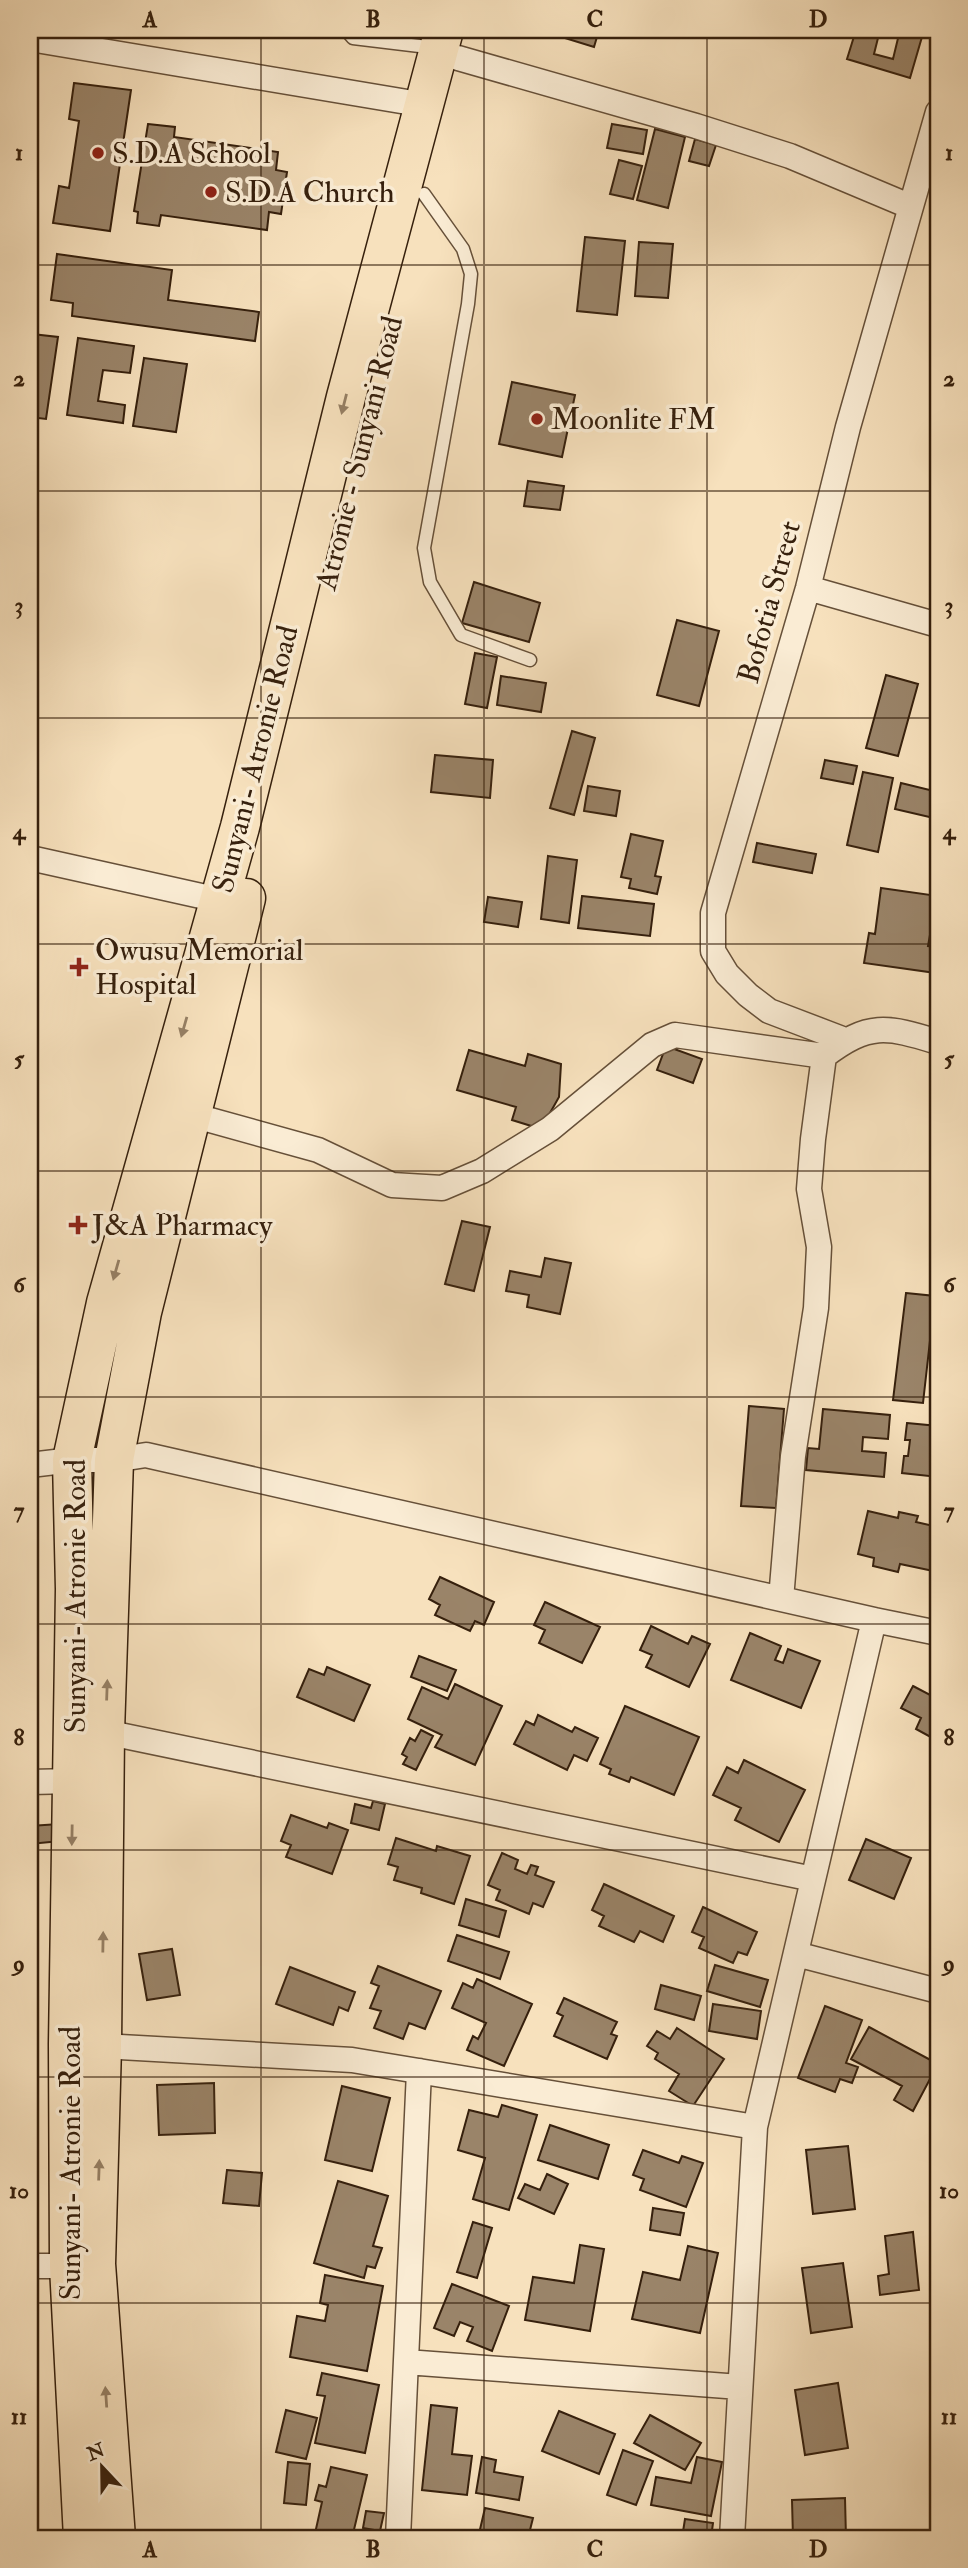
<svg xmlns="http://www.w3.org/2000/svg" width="968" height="2568" font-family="'IM FELL Double Pica',serif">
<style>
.building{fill:#9a8469;stroke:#36200d;stroke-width:2}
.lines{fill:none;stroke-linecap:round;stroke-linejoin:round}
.service-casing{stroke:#665039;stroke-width:15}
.minor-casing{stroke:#665039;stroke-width:27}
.trunk-casing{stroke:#36200d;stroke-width:41}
.service{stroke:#faecd4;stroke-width:12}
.minor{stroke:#faecd4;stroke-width:24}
.trunk{stroke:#f7e1bd;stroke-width:38}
.oneway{fill:#968065}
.grid{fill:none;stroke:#36200d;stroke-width:2;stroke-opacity:0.55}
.poi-dot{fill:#8f2418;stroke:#faecd4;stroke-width:2.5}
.labels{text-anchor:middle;stroke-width:7;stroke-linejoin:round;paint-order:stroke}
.poi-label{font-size:30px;fill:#36200d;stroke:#faecd4;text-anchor:start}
.street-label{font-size:30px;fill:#36200d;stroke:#faecd4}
.neatline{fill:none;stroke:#36200d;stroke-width:2.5}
.grid-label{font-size:23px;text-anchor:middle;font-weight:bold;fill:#36200d}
</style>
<rect width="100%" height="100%" fill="#f7e1bd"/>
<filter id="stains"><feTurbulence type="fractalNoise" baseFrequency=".00286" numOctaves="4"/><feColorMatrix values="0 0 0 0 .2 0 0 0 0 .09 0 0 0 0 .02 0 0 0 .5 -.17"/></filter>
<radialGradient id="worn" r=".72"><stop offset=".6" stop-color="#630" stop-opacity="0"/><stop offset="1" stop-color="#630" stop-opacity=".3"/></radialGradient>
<path class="building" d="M 170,30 L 214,30 L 213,34 Z
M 539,30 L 599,30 L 594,47 Z
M 856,30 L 880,30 L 874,54 L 893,59 L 900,30 L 924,30 L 910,78 L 847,59 Z
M 74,83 L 131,90 L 110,231 L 53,223 L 59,186 L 69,188 L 79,121 L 69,119 Z
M 148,124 L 175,127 L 174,137 L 278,152 L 276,170 L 287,172 L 281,214 L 269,212 L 267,230 L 161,215 L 159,226 L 137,223 L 138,212 L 134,211 Z
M 612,124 L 647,130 L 643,154 L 607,148 Z
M 655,129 L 685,137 L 668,208 L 637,200 Z
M 695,139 L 716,145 L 709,166 L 689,161 Z
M 619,160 L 642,166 L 633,199 L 610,194 Z
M 585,237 L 625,241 L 617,315 L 577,311 Z
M 639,242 L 673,244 L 668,298 L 635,296 Z
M 57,254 L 172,270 L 168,300 L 259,312 L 255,341 L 72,316 L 73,303 L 51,300 Z
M 32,334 L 58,337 L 46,419 L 30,417 L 30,351 Z
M 78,338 L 134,346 L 130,373 L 103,370 L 98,401 L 125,405 L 123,423 L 67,415 Z
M 144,358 L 187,364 L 176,432 L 133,426 Z
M 512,382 L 575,395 L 562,457 L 499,444 Z
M 528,481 L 564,486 L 560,510 L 524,506 Z
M 474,582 L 540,603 L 529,642 L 462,623 Z
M 677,620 L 719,631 L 699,706 L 657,695 Z
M 475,653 L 497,657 L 487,708 L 465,704 Z
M 886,675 L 918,684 L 898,756 L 866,748 Z
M 501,676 L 546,683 L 541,712 L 497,705 Z
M 572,731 L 595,738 L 574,815 L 550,808 Z
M 435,755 L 493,760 L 490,798 L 431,792 Z
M 825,760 L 857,766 L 853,784 L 821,778 Z
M 863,772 L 893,778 L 878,852 L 847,845 Z
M 901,783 L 938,792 L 938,819 L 895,809 Z
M 588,786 L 620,791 L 616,816 L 584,811 Z
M 631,834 L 663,841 L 655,876 L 661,877 L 657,894 L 629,888 L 631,879 L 621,877 Z
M 757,843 L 816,854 L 812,873 L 753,862 Z
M 548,856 L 577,860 L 569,923 L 541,919 Z
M 881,888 L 938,896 L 938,918 L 933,918 L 928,946 L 938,947 L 936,973 L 864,963 L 869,933 L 875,934 Z
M 582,896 L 654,904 L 650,936 L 578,928 Z
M 488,897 L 522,902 L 518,927 L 484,922 Z
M 666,1046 L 702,1059 L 693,1083 L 657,1070 Z
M 469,1050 L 525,1066 L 528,1054 L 561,1064 L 559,1097 L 541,1129 L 512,1120 L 516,1107 L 457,1090 Z
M 462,1221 L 490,1227 L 474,1291 L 445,1284 Z
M 545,1258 L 571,1263 L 560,1314 L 527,1307 L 529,1295 L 506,1291 L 510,1271 L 541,1277 Z
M 906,1293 L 935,1296 L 923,1403 L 893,1400 Z
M 749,1406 L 784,1409 L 776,1508 L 741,1506 Z
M 823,1409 L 890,1415 L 888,1439 L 863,1437 L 862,1451 L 886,1453 L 884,1477 L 806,1470 L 808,1448 L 819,1449 Z
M 907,1423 L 938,1426 L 938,1477 L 902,1473 L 904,1456 L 908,1456 L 910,1440 L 905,1440 Z
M 868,1511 L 898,1518 L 899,1512 L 918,1516 L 916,1522 L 938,1527 L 938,1572 L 900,1564 L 898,1572 L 873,1566 L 874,1558 L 858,1554 Z
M 440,1577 L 494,1602 L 484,1625 L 475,1621 L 470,1631 L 435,1615 L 440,1605 L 429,1599 Z
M 545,1602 L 600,1627 L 582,1663 L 539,1643 L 545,1630 L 534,1625 Z
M 651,1626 L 688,1644 L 692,1636 L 710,1644 L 689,1687 L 646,1667 L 652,1655 L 640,1650 Z
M 750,1633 L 781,1646 L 775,1660 L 783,1663 L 788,1649 L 820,1661 L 801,1708 L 731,1680 Z
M 419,1656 L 456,1670 L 447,1691 L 411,1677 Z
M 327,1667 L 370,1685 L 354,1721 L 297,1697 L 309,1669 L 324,1675 Z
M 455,1684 L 502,1706 L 475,1765 L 435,1747 L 442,1735 L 408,1719 L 422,1687 L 448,1699 Z
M 913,1686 L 938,1699 L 938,1741 L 916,1729 L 921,1718 L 901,1708 Z
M 625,1706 L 699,1737 L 674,1795 L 631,1777 L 629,1782 L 609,1774 L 611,1769 L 600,1764 Z
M 538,1715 L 572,1732 L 575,1727 L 598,1738 L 587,1761 L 574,1755 L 567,1770 L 514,1744 L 526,1721 L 534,1725 Z
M 421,1730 L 433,1736 L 416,1770 L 403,1764 L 407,1757 L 402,1754 L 410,1738 L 415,1741 Z
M 744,1760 L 805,1790 L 779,1842 L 735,1820 L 741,1808 L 713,1795 L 727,1767 L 738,1773 Z
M 373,1801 L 385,1804 L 379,1830 L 351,1823 L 355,1804 L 371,1808 Z
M 291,1815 L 327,1828 L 329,1823 L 348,1830 L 332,1874 L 286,1857 L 291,1845 L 281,1841 Z
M 59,1824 L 60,1841 L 30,1844 L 30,1826 Z
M 396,1838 L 436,1851 L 437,1846 L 470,1856 L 454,1904 L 421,1893 L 422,1888 L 394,1880 L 398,1867 L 388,1864 Z
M 866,1839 L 911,1858 L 894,1899 L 849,1880 Z
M 502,1853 L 518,1860 L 515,1869 L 527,1874 L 531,1865 L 538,1867 L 535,1875 L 554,1882 L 543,1907 L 533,1903 L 529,1914 L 496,1900 L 500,1890 L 488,1885 Z
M 604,1884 L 674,1916 L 663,1942 L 640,1931 L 634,1942 L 599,1926 L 604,1916 L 592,1910 Z
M 466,1899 L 506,1911 L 499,1937 L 459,1925 Z
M 703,1907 L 757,1932 L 747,1955 L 738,1952 L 733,1963 L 699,1948 L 704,1937 L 692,1932 Z
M 457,1935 L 509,1952 L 500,1979 L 448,1961 Z
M 172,1949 L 180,1995 L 147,2000 L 139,1954 Z
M 715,1965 L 768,1980 L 760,2007 L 707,1991 Z
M 378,1966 L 441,1991 L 425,2029 L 409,2023 L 403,2039 L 374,2028 L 381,2011 L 370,2008 L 379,1986 L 371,1983 Z
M 290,1967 L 355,1992 L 348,2011 L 339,2007 L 333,2025 L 276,2004 Z
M 477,1979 L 532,2004 L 504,2066 L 467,2050 L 473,2036 L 478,2039 L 486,2023 L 452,2008 L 463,1983 L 473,1988 Z
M 661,1985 L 701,1996 L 694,2020 L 655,2009 Z
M 564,1998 L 617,2022 L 611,2034 L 617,2036 L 607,2059 L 554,2036 L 563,2016 L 557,2013 Z
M 713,2004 L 761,2011 L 757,2039 L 709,2031 Z
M 825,2006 L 862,2020 L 846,2063 L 858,2067 L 852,2083 L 840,2079 L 835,2092 L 798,2078 Z
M 869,2027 L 938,2064 L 913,2111 L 894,2100 L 902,2086 L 851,2059 Z
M 677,2028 L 724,2059 L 693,2106 L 669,2091 L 679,2074 L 655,2059 L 658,2053 L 647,2046 L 657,2031 L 670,2039 Z
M 214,2083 L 215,2133 L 159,2135 L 157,2085 Z
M 342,2086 L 390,2098 L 372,2171 L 325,2160 Z
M 30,2101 L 34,2101 L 34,2132 L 30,2132 Z
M 502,2105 L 537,2115 L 509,2210 L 473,2199 L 485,2158 L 458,2150 L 469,2110 L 498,2117 Z
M 550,2125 L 609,2145 L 598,2179 L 538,2160 Z
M 848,2146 L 855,2209 L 813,2214 L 806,2150 Z
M 643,2150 L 679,2163 L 682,2156 L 703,2163 L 686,2207 L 640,2190 L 644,2179 L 633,2175 Z
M 227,2170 L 262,2173 L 259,2206 L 223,2203 Z
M 547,2174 L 568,2184 L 554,2214 L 518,2198 L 525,2184 L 540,2190 Z
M 338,2181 L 388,2196 L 373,2246 L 382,2248 L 375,2268 L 367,2266 L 364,2278 L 314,2263 Z
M 653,2208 L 684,2213 L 680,2235 L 650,2230 Z
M 473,2222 L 492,2228 L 477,2278 L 457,2272 Z
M 913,2232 L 919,2290 L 880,2295 L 878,2276 L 889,2274 L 885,2236 Z
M 580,2245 L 604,2249 L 590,2331 L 525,2320 L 533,2277 L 574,2283 Z
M 688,2246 L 718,2253 L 700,2333 L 632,2319 L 643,2272 L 680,2280 Z
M 843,2263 L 852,2327 L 811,2333 L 802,2268 Z
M 325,2275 L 383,2286 L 367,2371 L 290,2357 L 297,2316 L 325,2321 L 328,2305 L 320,2303 Z
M 452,2284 L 509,2306 L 492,2351 L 467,2341 L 473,2327 L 460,2322 L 454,2336 L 434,2328 Z
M 322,2373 L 379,2385 L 365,2453 L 315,2443 L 325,2396 L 317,2395 Z
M 838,2383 L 848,2448 L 805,2455 L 795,2390 Z
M 431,2405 L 457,2408 L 452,2454 L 472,2456 L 467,2495 L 422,2490 Z
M 286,2410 L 317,2418 L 306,2459 L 276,2452 Z
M 559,2411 L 615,2434 L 599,2474 L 542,2451 Z
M 650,2415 L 701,2443 L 685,2470 L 634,2443 Z
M 623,2450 L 653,2461 L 636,2505 L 607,2495 Z
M 482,2457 L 496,2460 L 494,2472 L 523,2477 L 519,2500 L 476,2493 Z
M 697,2457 L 722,2462 L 711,2516 L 651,2505 L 656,2477 L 691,2483 Z
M 288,2462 L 310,2464 L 306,2505 L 284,2503 Z
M 331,2467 L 367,2475 L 352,2538 L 314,2538 L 322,2502 L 315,2500 L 319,2485 L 326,2487 Z
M 845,2498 L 846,2538 L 793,2538 L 792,2500 Z
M 485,2508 L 533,2518 L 528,2538 L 478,2538 Z
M 366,2511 L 384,2513 L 380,2531 L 363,2528 Z
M 685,2519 L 713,2523 L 711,2538 L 682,2538 Z"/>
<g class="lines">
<defs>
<path id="service" d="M 346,30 L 353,38 L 436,48
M 424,194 L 463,249 L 471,274 L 468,304 L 424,548 L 430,582 L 461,635 L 530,660"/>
<path id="minor" d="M 30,39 L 425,105
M 458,58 L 696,126 L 790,156 L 909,206
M 808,588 L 938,625
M 30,858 L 219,900
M 845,1040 L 769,1011 L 748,995 L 727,974 L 713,951 L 713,913 L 808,588 L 848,427 L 938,112
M 192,1115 L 318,1150 L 392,1185 L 442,1188 L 482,1171 L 550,1129 L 652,1045 L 675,1035 L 824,1056
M 30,1465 L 72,1460 L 114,1460 L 146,1455 L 874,1620 L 938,1633
M 781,1599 L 793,1456 L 816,1308 L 819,1247 L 809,1189 L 813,1139 L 824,1056 C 869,1022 886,1026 938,1042
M 105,1732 L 813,1879
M 30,1782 L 74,1781
M 796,1954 L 938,1991
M 102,2046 L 352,2060 L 755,2127
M 30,2266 L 69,2266
M 406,2362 L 740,2387
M 398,2538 L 419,2071
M 732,2538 L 755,2127 L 874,1620"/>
<path id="trunk" d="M 83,2538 L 69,2266 L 68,2044 L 75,1589 L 72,1460 L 106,1303 L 240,827 L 346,397 L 444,30
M 116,2538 L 96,2264 L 102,2046 L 105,1732 L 114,1460 L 142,1312 L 246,898"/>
</defs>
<use href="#service" class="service-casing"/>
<use href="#minor" class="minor-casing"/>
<use href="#trunk" class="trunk-casing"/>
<use href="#service" class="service"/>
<use href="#minor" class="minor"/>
<use href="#trunk" class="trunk"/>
</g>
<defs><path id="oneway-solid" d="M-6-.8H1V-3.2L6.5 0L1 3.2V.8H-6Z" transform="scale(1.75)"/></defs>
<g class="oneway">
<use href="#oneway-solid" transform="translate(344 404) rotate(104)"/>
<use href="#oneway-solid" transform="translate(184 1027) rotate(106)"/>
<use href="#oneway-solid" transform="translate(116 1270) rotate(106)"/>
<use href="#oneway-solid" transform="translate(107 1690) rotate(-88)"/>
<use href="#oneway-solid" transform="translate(72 1835) rotate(91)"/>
<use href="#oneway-solid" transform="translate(103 1942) rotate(-89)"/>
<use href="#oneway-solid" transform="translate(99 2170) rotate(-88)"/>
<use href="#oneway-solid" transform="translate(106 2397) rotate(-94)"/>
</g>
<path class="grid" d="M 261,30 L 261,2538M 484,30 L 484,2538M 707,30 L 707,2538M 30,265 L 938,265M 30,491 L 938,491M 30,718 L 938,718M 30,944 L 938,944M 30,1171 L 938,1171M 30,1397 L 938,1397M 30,1624 L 938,1624M 30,1850 L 938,1850M 30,2077 L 938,2077M 30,2303 L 938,2303"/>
<g class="poi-dot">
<circle cx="98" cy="153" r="7"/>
<circle cx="211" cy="192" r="7"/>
<circle cx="537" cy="419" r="7"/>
<path d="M75.5 956.5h7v7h7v7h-7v7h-7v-7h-7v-7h7z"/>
<path d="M74.5 1214.5h7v7h7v7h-7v7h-7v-7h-7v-7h7z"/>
</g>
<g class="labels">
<g class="poi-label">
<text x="112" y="163">S.D.A School</text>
<text x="225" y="202">S.D.A Church</text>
<text x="551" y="429">Moonlite FM</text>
<text x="95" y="960">Owusu Memorial<tspan x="95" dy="34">Hospital</tspan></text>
<text x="92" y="1235">J&amp;A Pharmacy</text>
</g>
<g class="street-label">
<text transform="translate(359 453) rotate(-76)" y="10">Atronie - Sunyani Road</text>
<text transform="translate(769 602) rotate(-75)" y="10">Bofotia Street</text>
<text transform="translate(255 759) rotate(-76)" y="10">Sunyani- Atronie Road</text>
<text transform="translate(75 1596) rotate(-90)" y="10">Sunyani- Atronie Road</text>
<text transform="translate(70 2163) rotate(-90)" y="10">Sunyani- Atronie Road</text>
</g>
</g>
<rect width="968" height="2568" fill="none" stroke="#f7e1bd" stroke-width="77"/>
<g transform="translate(102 2467) rotate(338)" stroke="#faecd4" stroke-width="5" paint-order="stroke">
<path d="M0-5L12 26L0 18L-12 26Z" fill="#36200d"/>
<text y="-10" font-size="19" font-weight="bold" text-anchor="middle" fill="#36200d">N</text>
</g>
<rect x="38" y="38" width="892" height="2492" class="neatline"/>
<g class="grid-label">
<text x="150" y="27">A</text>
<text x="373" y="27">B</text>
<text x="595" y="27">C</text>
<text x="818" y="27">D</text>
<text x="19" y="160">1</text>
<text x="949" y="160">1</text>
<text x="19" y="386">2</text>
<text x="949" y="386">2</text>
<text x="19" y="613">3</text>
<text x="949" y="613">3</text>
<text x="19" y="839">4</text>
<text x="949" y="839">4</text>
<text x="19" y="1066">5</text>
<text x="949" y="1066">5</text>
<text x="19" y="1292">6</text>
<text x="949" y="1292">6</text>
<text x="19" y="1518">7</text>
<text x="949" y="1518">7</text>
<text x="19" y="1745">8</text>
<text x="949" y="1745">8</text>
<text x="19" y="1971">9</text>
<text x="949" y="1971">9</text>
<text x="19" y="2198">10</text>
<text x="949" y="2198">10</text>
<text x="19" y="2424">11</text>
<text x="949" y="2424">11</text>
<text x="150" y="2557">A</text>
<text x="373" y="2557">B</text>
<text x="595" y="2557">C</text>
<text x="818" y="2557">D</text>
</g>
<rect width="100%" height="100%" filter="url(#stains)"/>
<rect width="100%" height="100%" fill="url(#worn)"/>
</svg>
